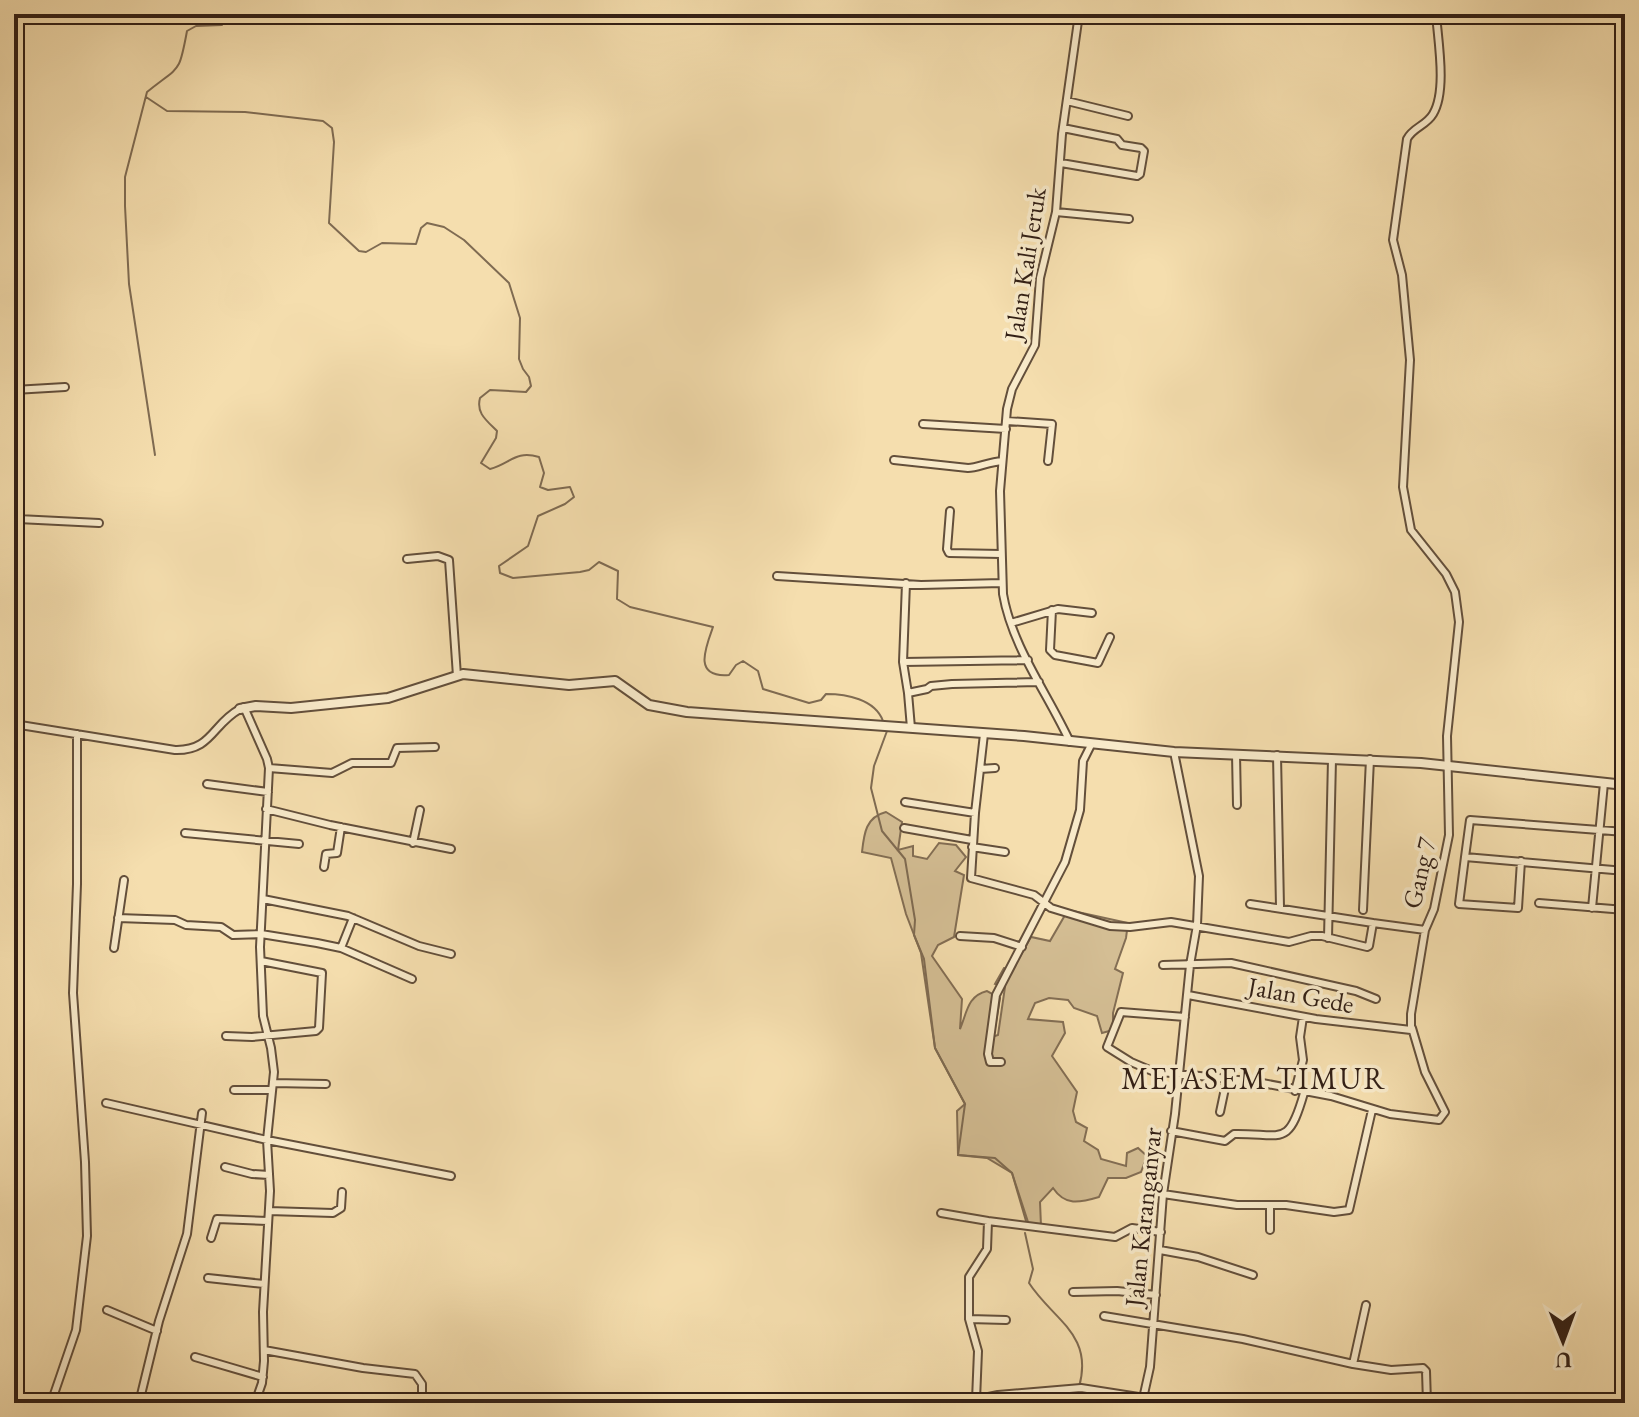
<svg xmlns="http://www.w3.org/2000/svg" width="1639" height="1417" font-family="'EB Garamond',serif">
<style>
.green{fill:#d4be94;stroke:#836e54;stroke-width:2}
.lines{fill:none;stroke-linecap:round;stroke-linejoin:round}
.stream{stroke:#7f6b52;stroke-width:2}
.minor-casing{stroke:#634f3b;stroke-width:10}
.tertiary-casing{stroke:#634f3b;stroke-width:12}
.minor{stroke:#f8eaca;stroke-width:6}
.tertiary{stroke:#f8eaca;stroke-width:8}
.labels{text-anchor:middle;stroke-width:7;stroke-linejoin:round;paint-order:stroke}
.street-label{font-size:26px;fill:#321f15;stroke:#f8eaca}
.quarter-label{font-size:30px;letter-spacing:2px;fill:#321f15;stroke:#f8eaca}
</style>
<rect width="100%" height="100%" fill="#f5deae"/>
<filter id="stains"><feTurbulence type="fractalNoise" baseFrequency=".0025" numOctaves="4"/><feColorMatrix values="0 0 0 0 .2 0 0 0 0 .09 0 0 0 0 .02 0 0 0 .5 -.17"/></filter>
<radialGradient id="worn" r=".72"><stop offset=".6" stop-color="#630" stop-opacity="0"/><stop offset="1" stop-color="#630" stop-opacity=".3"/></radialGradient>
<path class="green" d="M 886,812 L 902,822 L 898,850 L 913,846 L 913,856 L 927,859 L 939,843 L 956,845 L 966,857 L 955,871 L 964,875 L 954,937 L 938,945 L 932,956 L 962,999 L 960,1029 C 967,1013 967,996 987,991 L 1000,998 L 994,1034 L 989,1038 L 998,1035 L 1005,987 L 995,984 L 1004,968 L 1013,969 L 1031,937 L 1050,941 L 1068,910 L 1128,923 L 1126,938 L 1115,969 L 1123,973 L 1113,1013 L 1113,1030 L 1102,1033 L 1097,1016 L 1074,1008 L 1068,1000 L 1049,998 L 1035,1003 L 1028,1019 L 1063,1022 L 1065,1033 L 1052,1056 L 1077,1092 L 1073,1111 L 1076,1122 L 1087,1128 L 1084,1141 L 1098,1150 L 1101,1159 L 1126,1166 L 1127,1153 L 1138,1148 L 1147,1156 L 1141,1172 L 1126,1178 L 1108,1178 L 1099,1197 C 1079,1203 1065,1206 1053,1188 L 1040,1202 L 1041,1226 L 1029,1225 L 1012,1173 L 987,1158 L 958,1155 L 957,1111 L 965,1104 L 935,1048 L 921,953 L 906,914 L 891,858 L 862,852 C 864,833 866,817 886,812 Z"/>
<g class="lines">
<path class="stream" d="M 146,97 L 167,111 L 245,112 L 323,121 L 332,128 L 334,142 L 329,223 L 359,251 L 366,252 L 382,243 L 416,244 L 421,228 L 427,223 L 444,227 L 464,240 L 509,283 L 520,318 L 519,359 L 523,369 L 529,377 L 531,386 L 526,392 L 490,390 L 480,398 C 476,413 486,420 497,431 L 496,438 L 481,463 L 490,469 C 510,464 515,450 539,457 L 544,473 L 540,487 L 548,490 L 570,487 L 574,497 L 565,504 L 538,516 L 528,546 L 499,566 L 500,573 L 513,578 L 580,572 L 589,570 L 599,562 L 618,571 L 617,599 L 630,607 L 713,627 C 705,649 693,678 729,675 L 736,665 L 743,661 L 758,671 L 763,689 L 809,703 L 821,700 L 826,694 C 846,694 875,699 883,721
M 155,455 L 129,284 L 125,206 L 125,177 L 147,92 C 180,65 179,75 187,31 L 196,26 L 222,25 L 226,14
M 887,731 L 874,766 L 871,788 L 882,831 L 905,859 L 915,920 L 914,935 L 924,959 L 935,1048 L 965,1104 L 958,1155 L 995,1158 L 1012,1173 L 1026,1221
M 1025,1233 L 1033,1269 L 1029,1283 C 1053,1320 1094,1334 1079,1387
M 1068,1403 L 1072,1398"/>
<defs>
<path id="minor" d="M 1067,101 L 1128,116
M 1061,163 L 1137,176 L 1140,174 L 1144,151 L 1141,148 L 1122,145 L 1117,139 L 1063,128
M 1056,212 L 1129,219
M 14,390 L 65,387
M 1007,421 L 1052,424 L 1048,461
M 923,424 L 1006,429
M 14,439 C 25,478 18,516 14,555
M 894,460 L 968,468 C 977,468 989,462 1002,461
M 950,511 L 947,549 L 949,553 L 1001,554
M 18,519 L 99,523
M 407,559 L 438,556 L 449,560 L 457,676
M 777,576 L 921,585 L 1002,583
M 906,583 L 903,662 L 908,693 L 911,728
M 1052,610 L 1050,650 L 1055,655 L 1098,663 L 1110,637
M 1011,623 L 1058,609 L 1092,613
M 903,662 L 1028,660
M 908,693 L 927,689 L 931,686 L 952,684 L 1039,682
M 244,707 L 267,759 L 269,768 L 260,947 L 263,1016 L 271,1048 L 274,1072 L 267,1140 L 270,1191 L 263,1312 L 264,1361 L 262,1383 L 255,1403
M 14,724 L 175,750 C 212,751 212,724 240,709
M 984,734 L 975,813 L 971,878 L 1034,895 L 1051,908 L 1110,926 L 1130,927 L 1171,922 L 1289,942 L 1311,936 L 1322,936 L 1367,947 L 1369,946 L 1373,923 L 1425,930
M 1070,742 C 1048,694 1012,647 1003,594 L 1000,491 L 1007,409 L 1012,389 L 1035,345 L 1040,278 L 1056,212 L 1062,134 L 1079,14
M 1236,754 L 1237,805
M 1277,755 L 1280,907
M 269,768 L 332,773 L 352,763 L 391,763 L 397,748 L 435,747
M 980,769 L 995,768
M 207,784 L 268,792
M 905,802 L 975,813
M 266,809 L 330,825 L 451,849
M 904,828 L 972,840
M 1625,832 L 1470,820 L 1465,857 L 1625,871
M 185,833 L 299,844
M 413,843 L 420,810
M 972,847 L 1005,852
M 1465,857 L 1459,904 L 1518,908 L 1521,861
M 324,867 L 326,854 L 337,853 L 341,827
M 263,899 L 348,916 L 419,946 L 451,954
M 1539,903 L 1625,910
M 1250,904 L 1373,923
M 1592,908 L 1604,783
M 1363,910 L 1370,759
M 118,918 L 175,920 L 186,925 L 221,927 L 233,935 L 261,934 L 317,943 L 341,948 L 412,979
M 960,936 L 994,938 L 1022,947
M 1328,938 L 1332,759
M 114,948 L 124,880
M 341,948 L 353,918
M 1163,965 L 1231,963 L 1356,991 L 1376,999
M 1188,995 L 1316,1019 L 1411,1030 L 1411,1014 L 1425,930 L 1434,909 L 1449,835 L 1447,736 L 1459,622 L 1455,592 L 1446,574 L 1411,530 L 1403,487 L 1410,360 L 1402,275 L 1393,240 L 1407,139 C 1413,127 1426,126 1433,114 C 1447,91 1438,41 1436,14
M 1185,1017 L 1121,1012 L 1107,1047 L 1131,1062 L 1152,1071 L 1257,1082 L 1331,1096 L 1390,1114 L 1439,1120 L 1445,1112 L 1425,1072 L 1412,1028
M 226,1036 L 252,1037 L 316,1031 L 319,1028 L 322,973 L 261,961
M 1001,1062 L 990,1062 L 988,1054 L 996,995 L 1065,862 L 1080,810 L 1083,761 L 1091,745
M 273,1083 L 326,1084
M 234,1090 L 272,1090
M 1295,1091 L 1303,1060 L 1300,1037 L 1303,1017
M 106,1103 L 267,1140 L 451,1176
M 1220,1112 L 1227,1079
M 1171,1131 L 1225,1141 L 1234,1134 C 1282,1133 1288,1149 1304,1093
M 225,1167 L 252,1174 L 269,1175
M 1163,1194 L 1237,1205 L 1286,1205 L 1334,1212 L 1349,1210 L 1372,1110
M 269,1211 L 333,1213 L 341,1208 L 342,1192
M 941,1213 L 988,1221
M 1270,1230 L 1270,1205
M 211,1238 L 217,1219 L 268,1221
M 1160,1250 L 1198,1257 L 1253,1275
M 208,1278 L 264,1284
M 1073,1292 L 1117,1291 L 1156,1295
M 107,1310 L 157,1331
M 1104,1316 L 1243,1339 L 1353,1364 L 1391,1370 L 1423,1368 L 1426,1371 L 1427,1403
M 969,1319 L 1006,1320
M 264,1350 L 363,1368 L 415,1374 L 422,1384 L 422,1403
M 195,1357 L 263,1377
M 1353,1364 L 1366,1305
M 976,1400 L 978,1351 L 969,1319 L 969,1277 L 987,1249 L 988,1221 L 1115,1237 L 1132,1228 L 1161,1232
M 51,1403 L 76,1330 L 87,1236 L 85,1162 L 73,993 L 77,884 L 77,734
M 139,1403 L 159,1321 L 187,1234 L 202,1113
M 960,1403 L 998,1395 L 1081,1388 L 1177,1403
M 1142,1403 L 1150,1367 L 1163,1194 L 1175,1114 L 1190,965 L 1197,925 L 1199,876 L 1174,752"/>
<path id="tertiary" d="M 240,709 L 256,706 L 291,708 L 388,698 L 463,674 L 569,685 L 615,681 L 649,705 L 687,712 L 1024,736 L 1174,752 L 1421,763 L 1625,785"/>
</defs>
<use href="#minor" class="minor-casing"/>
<use href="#tertiary" class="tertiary-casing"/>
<use href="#minor" class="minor"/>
<use href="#tertiary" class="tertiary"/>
</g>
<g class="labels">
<g class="street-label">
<text transform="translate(1025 264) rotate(-81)" y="9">Jalan Kali Jeruk</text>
<text transform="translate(1419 873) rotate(-77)" y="9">Gang 7</text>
<text transform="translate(1301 995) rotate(10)" y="9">Jalan Gede</text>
<text transform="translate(1143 1217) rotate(-84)" y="9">Jalan Karanganyar</text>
</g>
<g class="quarter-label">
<text x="1254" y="1089">MEJASEM TIMUR</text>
</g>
</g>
<rect width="1639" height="1417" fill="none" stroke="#f5deae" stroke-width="48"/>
<rect x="16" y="16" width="1607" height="1385" fill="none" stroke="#321f15" stroke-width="4"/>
<rect x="24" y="24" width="1591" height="1369" fill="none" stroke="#321f15" stroke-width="2"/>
<g transform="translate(1563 1341) rotate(179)" stroke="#f8eaca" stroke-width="6" paint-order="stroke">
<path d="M0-6L14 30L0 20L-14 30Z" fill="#321f15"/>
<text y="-12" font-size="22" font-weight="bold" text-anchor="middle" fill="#321f15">U</text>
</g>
<rect width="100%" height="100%" filter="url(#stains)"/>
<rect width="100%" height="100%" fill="url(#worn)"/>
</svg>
